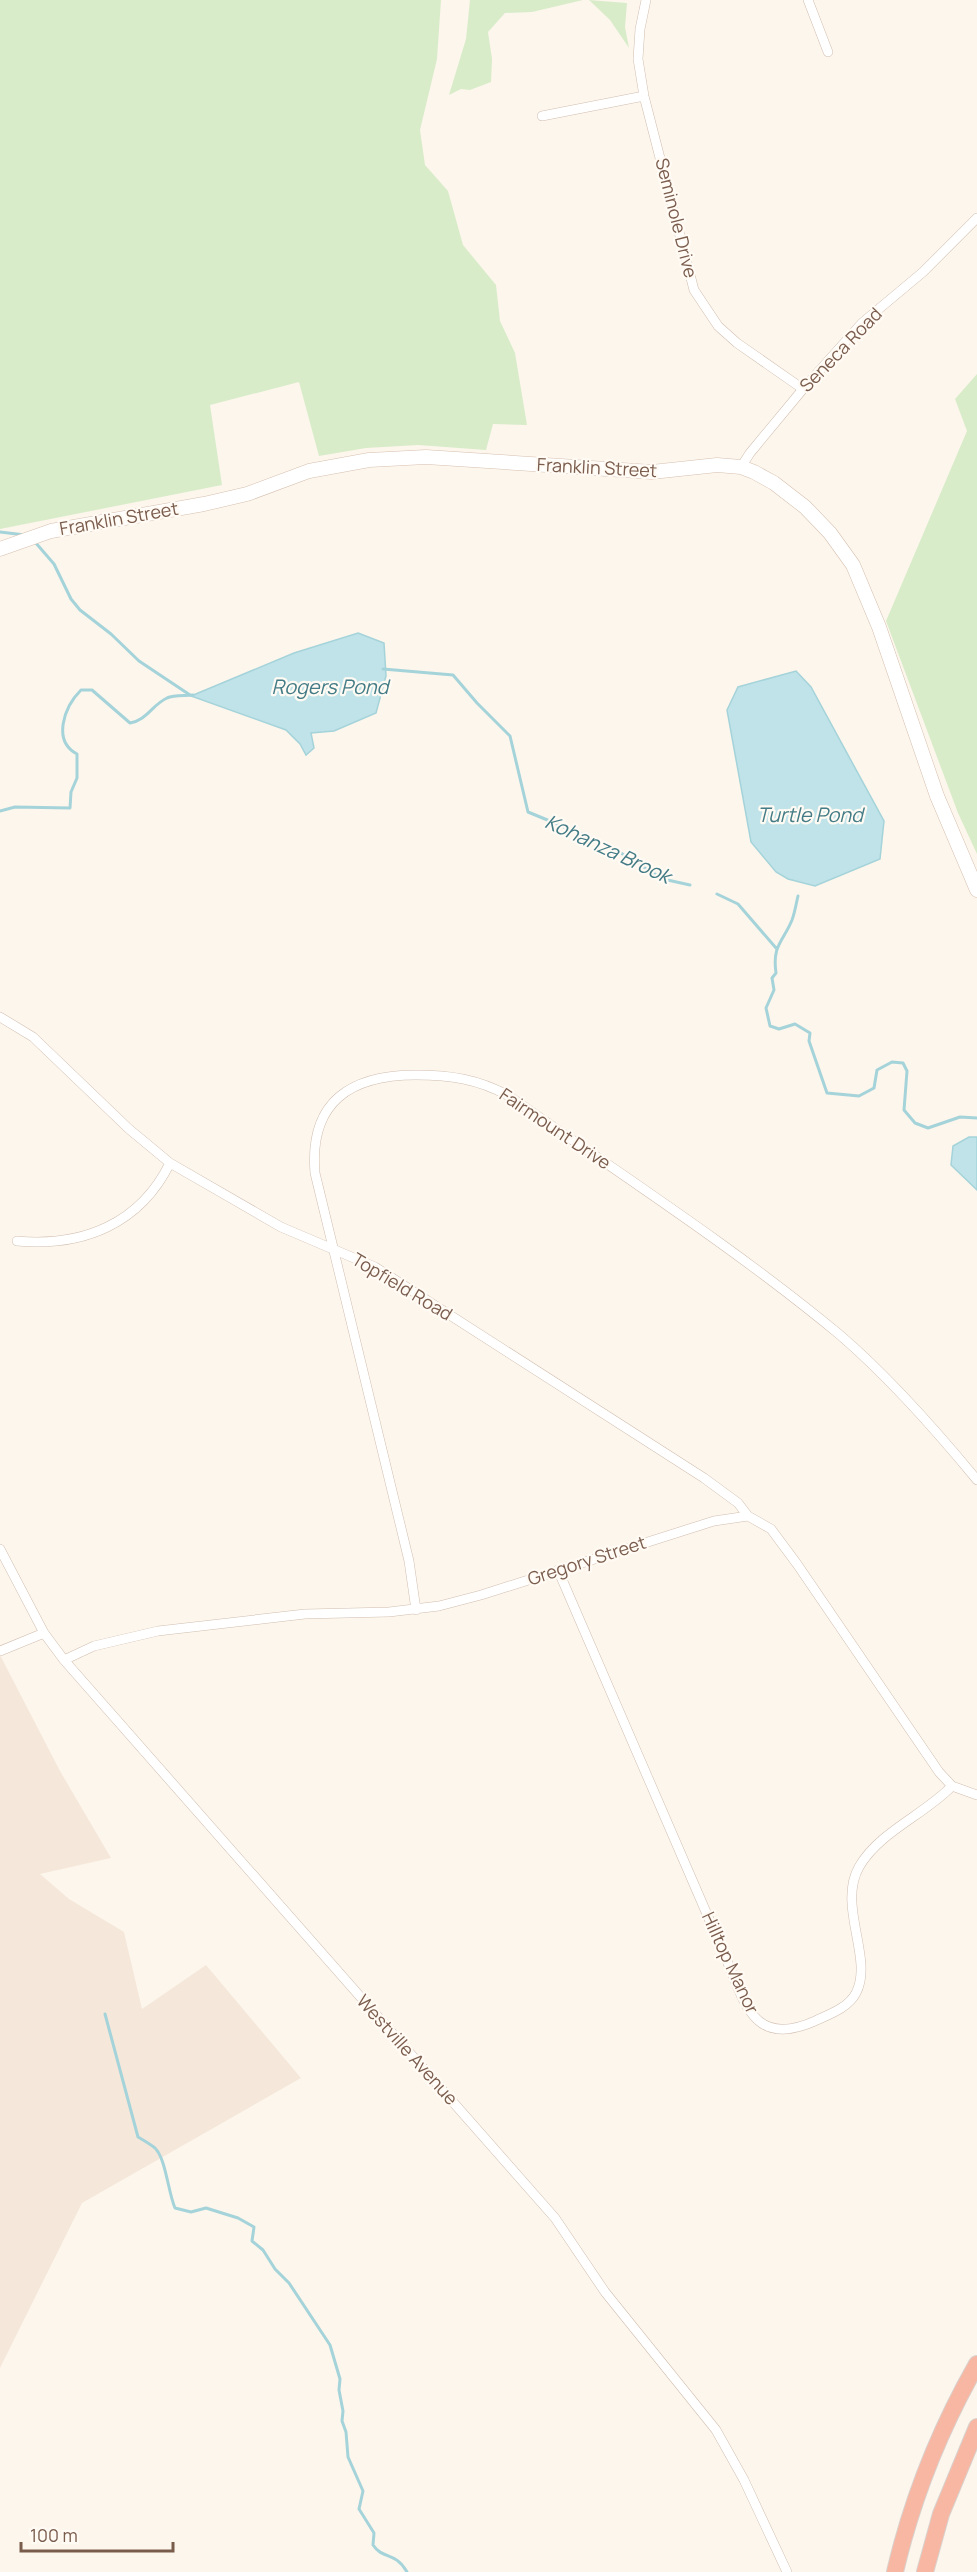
<svg xmlns="http://www.w3.org/2000/svg" width="977" height="2572" font-family="Manrope,sans-serif">
<style>
.residential{fill:#f5e8da}
.green{fill:#d8ecc9}
.water{fill:#bfe3e8;stroke:#a5d3da;stroke-width:1.5}
.lines{fill:none;stroke-linecap:round;stroke-linejoin:round}
.stream{stroke:#a5d3da;stroke-width:3}
.minor-casing{stroke:#d1beb0;stroke-width:10}
.secondary-casing{stroke:#d6c0b0;stroke-width:15}
.motorway-casing{stroke:#dad1cd;stroke-width:18}
.minor{stroke:#fff;stroke-width:9}
.secondary{stroke:#fff;stroke-width:14}
.motorway{stroke:#f7b7a3;stroke-width:16}
.labels{text-anchor:middle;stroke-width:4.5;stroke-linejoin:round;paint-order:stroke}
.street-label{font-size:18px;fill:#7a5c4d;stroke:#fffaf3}
.water-label{font-size:20px;font-style:italic;fill:#437c86;stroke:#fffaf3}
</style>
<rect width="100%" height="100%" fill="#fdf6ec"/>
<path class="residential" d="M 0,1655 L 60,1771 L 111,1858 L 40,1874 L 69,1899 L 124,1932 L 142,2009 L 206,1965 L 301,2078 L 82,2203 L 0,2368 Z"/>
<path class="green" d="M 0,0 L 441,0 L 437,59 L 420,130 L 425,165 L 448,191 L 463,245 L 496,285 L 500,321 L 515,353 L 527,425 L 493,424 L 486,450 L 418,445 L 366,448 L 319,456 L 299,382 L 210,405 L 222,485 L 0,529 Z
M 470,0 L 583,0 L 532,12 L 505,13 L 488,32 L 492,59 L 491,82 L 470,90 L 461,89 L 449,95 L 466,39 Z
M 589,0 L 627,3 L 625,27 L 629,48 L 610,20 Z
M 977,374 L 977,854 L 958,813 L 886,621 L 967,431 L 955,399 Z"/>
<path class="water" d="M 358,633 L 384,643 L 386,676 L 376,713 L 334,731 L 311,733 L 314,748 L 306,755 L 300,744 L 286,730 L 191,696 L 294,653 Z
M 796,671 L 811,687 L 884,821 L 880,859 L 815,886 L 788,879 L 776,872 L 751,842 L 727,710 L 738,687 Z
M 969,1137 L 977,1137 L 977,1190 L 951,1165 L 953,1146 Z"/>
<g class="lines">
<path class="stream" d="M 0,532 L 25,535
M 35,542 L 54,564 L 71,599 L 80,610 L 111,634 L 139,661 L 190,695
M 383,669 L 453,675 L 477,703 L 510,736 L 528,812 L 608,845 L 663,879 L 690,885
M 0,811 L 15,807 L 70,808 L 71,792 L 77,778 L 77,754 C 52,741 64,707 81,690 L 92,690 L 130,723 C 147,720 152,705 167,698 C 174,695 185,696 193,695
M 717,894 L 738,904 L 776,948
M 798,896 C 796,904 795,912 792,920 C 783,942 772,945 776,973 L 772,978 L 774,990 L 766,1008 L 770,1026 L 779,1029 L 795,1024 L 810,1033 L 809,1041 L 827,1093 L 859,1096 L 874,1088 L 877,1070 L 892,1062 L 903,1063 L 907,1071 L 904,1110 L 915,1123 L 928,1128 L 960,1117 L 977,1118
M 105,2014 L 138,2137 C 143,2140 150,2144 155,2148 C 166,2159 168,2192 175,2208 L 191,2212 L 206,2208 L 238,2218 L 254,2227 L 252,2241 L 263,2250 L 275,2269 L 289,2283 L 330,2345 L 340,2379 L 339,2390 L 343,2411 L 342,2421 L 346,2432 L 348,2457 L 363,2491 L 359,2509 L 374,2533 L 373,2545 C 383,2560 395,2551 407,2572"/>
<defs>
<path id="minor" d="M 646,0 L 640,29 L 638,59 L 644,96 L 694,290 L 718,326 L 737,343 L 803,389
M 808,0 L 828,52
M 542,116 L 644,96
M 741,467 L 750,453 L 803,389 L 862,323 L 923,272 L 977,218
M 0,1017 L 33,1037 L 129,1129 L 170,1163 L 281,1227 L 375,1267 L 704,1478 L 738,1503 L 748,1516
M 17,1241 C 83,1247 140,1224 170,1163
M 0,1549 L 44,1633 L 64,1660 L 555,2218 L 605,2292 L 716,2430 L 744,2480 L 787,2572
M 558,1570 L 722,1949 C 744,1998 750,2050 815,2021 C 830,2014 848,2008 856,1993 C 874,1959 837,1906 859,1867 C 879,1832 924,1815 952,1786
M 416,1610 L 409,1561 L 315,1173 C 309,1102 350,1075 416,1075 C 450,1075 478,1079 509,1096 C 620,1174 735,1248 840,1335 C 890,1378 935,1429 977,1480
M 0,1651 L 44,1633
M 64,1660 L 94,1646 L 158,1631 L 305,1614 L 389,1612 L 439,1606 L 481,1595 L 714,1521 L 748,1516 L 771,1529 L 797,1564 L 939,1772 L 952,1786 L 977,1795"/>
<path id="secondary" d="M 0,549 L 51,531 L 204,504 L 247,494 L 309,471 L 369,460 L 426,457 L 652,472 L 717,465 L 741,467 L 754,472 L 774,483 L 805,507 L 830,533 L 853,565 L 879,627 L 937,796 L 977,890"/>
<path id="motorway" d="M 895,2572 C 912,2499 940,2429 977,2364
M 925,2572 L 941,2514 L 977,2427"/>
</defs>
<use href="#minor" class="minor-casing"/>
<use href="#secondary" class="secondary-casing"/>
<use href="#motorway" class="motorway-casing"/>
<use href="#minor" class="minor"/>
<use href="#secondary" class="secondary"/>
<use href="#motorway" class="motorway"/>
</g>
<g class="labels">
<g class="street-label">
<text transform="translate(676 218) rotate(76)" y="6">Seminole Drive</text>
<text transform="translate(841 350) rotate(-46)" y="6">Seneca Road</text>
<text transform="translate(597 468) rotate(3)" y="6">Franklin Street</text>
<text transform="translate(119 519) rotate(-10)" y="6">Franklin Street</text>
<text transform="translate(555 1129) rotate(34)" y="6">Fairmount Drive</text>
<text transform="translate(402 1287) rotate(31)" y="6">Topfield Road</text>
<text transform="translate(587 1561) rotate(-18)" y="6">Gregory Street</text>
<text transform="translate(730 1963) rotate(65)" y="6">Hilltop Manor</text>
<text transform="translate(407 2050) rotate(48)" y="6">Westville Avenue</text>
</g>
<g class="water-label">
<text x="330" y="694">Rogers Pond</text>
<text x="810" y="822">Turtle Pond</text>
<text transform="translate(608 849) rotate(25)" y="7">Kohanza Brook</text>
</g>
</g>
<path d="M21 2542v9h152v-9" fill="none" stroke="#7a5c4d" stroke-width="3"/>
<text x="30" y="2542" font-size="18" fill="#7a5c4d" stroke="#fffaf3" stroke-width="4.5" paint-order="stroke">100 m</text>
</svg>
